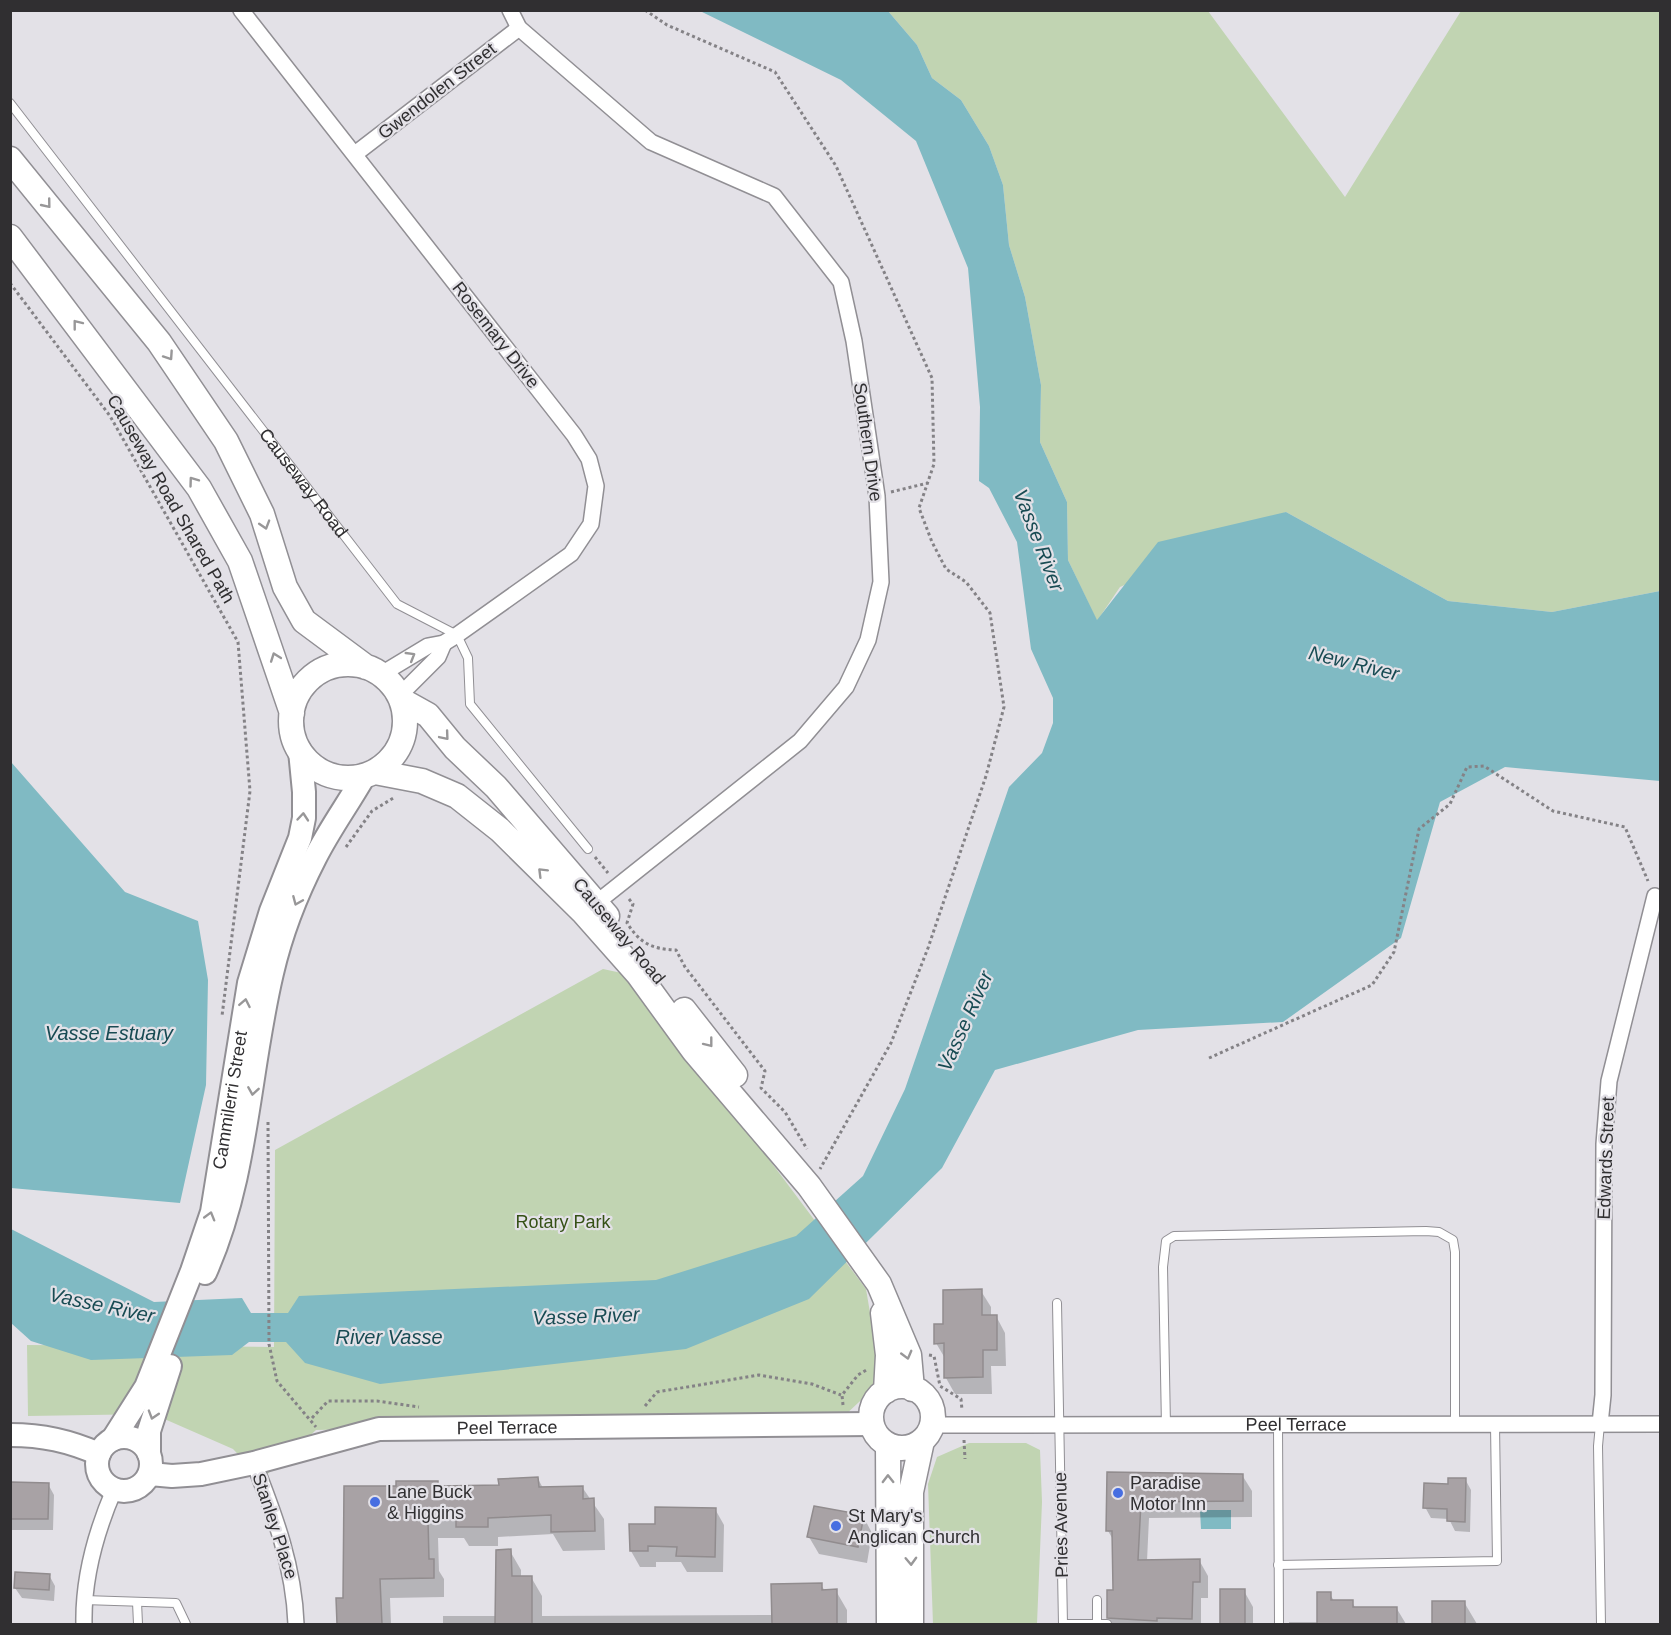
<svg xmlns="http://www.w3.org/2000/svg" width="1671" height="1635" font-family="Helvetica,sans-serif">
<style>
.green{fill:#c1d4b2}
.water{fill:#80bac3}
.shadow{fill:#0003}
.building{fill:#a8a2a5;stroke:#918c8e;stroke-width:1.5}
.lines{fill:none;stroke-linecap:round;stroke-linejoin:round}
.lane-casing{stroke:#918f94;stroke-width:10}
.street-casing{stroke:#918f94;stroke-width:18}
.secondary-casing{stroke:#918f94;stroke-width:26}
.primary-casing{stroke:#918f94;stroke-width:27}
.path{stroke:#848286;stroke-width:3;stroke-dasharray:3 3;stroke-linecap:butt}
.lane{stroke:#fff;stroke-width:8}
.street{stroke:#fff;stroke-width:15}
.secondary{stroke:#fff;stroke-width:22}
.primary{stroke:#fff;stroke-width:24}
.oneway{stroke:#989798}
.poi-dot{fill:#476ee1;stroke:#e3e1e7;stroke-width:2}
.labels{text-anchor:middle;stroke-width:4.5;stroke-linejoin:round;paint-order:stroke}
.street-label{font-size:18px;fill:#302f31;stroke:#e3e1e7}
.park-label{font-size:18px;fill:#355116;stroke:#e3e1e7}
.poi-label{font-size:18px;fill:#302f31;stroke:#e3e1e7;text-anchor:start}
.water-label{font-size:20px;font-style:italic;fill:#184b53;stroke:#e3e1e7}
</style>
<rect width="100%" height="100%" fill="#e3e1e7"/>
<path class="green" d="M 888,11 L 1208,11 L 1345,197 L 1461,11 L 1660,11 L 1660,591 L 1552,612 L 1448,601 L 1286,512 L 1120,587 L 1097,621 L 1068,560 L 1067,502 L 1040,442 L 1041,385 L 1025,297 L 1009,245 L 1003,185 L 989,146 L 961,100 L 932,78 L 917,45 Z
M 603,969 L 631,975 L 866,1289 L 877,1354 L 874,1388 L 843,1417 L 316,1430 L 262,1479 L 233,1449 L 153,1414 L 28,1416 L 27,1345 L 274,1347 L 275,1150 Z
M 969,1443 L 1026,1443 L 1040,1450 L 1042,1502 L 1037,1624 L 933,1624 L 928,1484 L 937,1457 Z"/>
<path class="water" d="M 700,11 L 888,11 L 917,45 L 932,78 L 961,100 L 989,146 L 1003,185 L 1009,245 L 1025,297 L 1041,385 L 1040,442 L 1067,502 L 1068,560 L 1097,620 L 1158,542 L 1286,512 L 1448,601 L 1552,612 L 1660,591 L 1660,781 L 1505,767 L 1440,802 L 1401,938 L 1283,1022 L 1138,1030 L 995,1070 L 942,1168 L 809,1299 L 686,1349 L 380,1384 L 305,1363 L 286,1342 L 249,1342 L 232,1355 L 91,1360 L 31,1341 L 11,1323 L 11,1229 L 154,1302 L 242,1298 L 251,1313 L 288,1313 L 299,1296 L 656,1280 L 796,1236 L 863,1176 L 905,1089 L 1009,787 L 1042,753 L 1053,723 L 1053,698 L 1031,649 L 1017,542 L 989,488 L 979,481 L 980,407 L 968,268 L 916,141 L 841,80 Z
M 11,762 L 125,892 L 198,921 L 208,980 L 206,1085 L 180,1203 L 11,1188 Z
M 1200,1510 L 1231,1510 L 1231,1529 L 1201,1529 Z"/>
<path class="shadow" d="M 981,1291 L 991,1307 L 991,1316 L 996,1316 L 1005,1333 L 1006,1366 L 991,1366 L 992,1394 L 955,1394 L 946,1378 L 946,1360 L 936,1343 L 945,1325 Z
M 1108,1474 L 1242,1475 L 1252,1491 L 1252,1517 L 1149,1518 L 1147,1561 L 1199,1560 L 1208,1576 L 1208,1598 L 1201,1598 L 1201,1624 L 1112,1624 L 1108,1618 L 1114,1592 L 1114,1541 L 1108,1531 Z
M 538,1479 L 543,1488 L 582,1487 L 604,1519 L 605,1550 L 563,1551 L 553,1534 L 498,1537 L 498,1546 L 469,1546 L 464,1538 L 438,1538 L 439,1571 L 444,1579 L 444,1597 L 390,1598 L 391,1624 L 338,1624 L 338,1600 L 345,1599 L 398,1487 L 437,1482 L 440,1487 L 500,1487 Z
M 1465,1479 L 1471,1490 L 1470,1532 L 1455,1531 L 1449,1519 L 1431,1518 L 1425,1507 L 1450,1485 Z
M 10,1484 L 48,1484 L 54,1495 L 53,1530 L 10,1530 Z
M 715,1509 L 724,1525 L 723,1572 L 687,1572 L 681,1562 L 656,1562 L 656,1567 L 640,1567 L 631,1551 L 631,1526 L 657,1525 Z
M 863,1516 L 872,1533 L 867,1563 L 819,1554 L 809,1537 Z
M 510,1551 L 521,1570 L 521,1577 L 531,1577 L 542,1596 L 542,1616 L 773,1615 L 821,1585 L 825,1591 L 836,1591 L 847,1610 L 847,1624 L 443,1624 L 443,1616 L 497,1616 Z
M 49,1575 L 55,1586 L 54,1601 L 22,1598 L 15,1588 Z
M 1222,1590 L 1244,1591 L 1253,1607 L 1253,1624 L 1221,1624 Z
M 1330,1594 L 1334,1601 L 1352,1602 L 1356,1609 L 1397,1609 L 1406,1624 L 1289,1624 L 1289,1622 L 1318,1622 Z
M 1464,1602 L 1477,1624 L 1433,1624 L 1433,1603 Z"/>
<path class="building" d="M 982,1289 L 982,1315 L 997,1315 L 997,1350 L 983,1350 L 983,1377 L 944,1378 L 944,1343 L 934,1344 L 934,1324 L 943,1324 L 943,1290 Z
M 1107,1472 L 1243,1474 L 1243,1501 L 1141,1502 L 1138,1560 L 1200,1559 L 1200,1582 L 1193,1582 L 1192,1619 L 1157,1618 L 1157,1621 L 1107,1618 L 1107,1590 L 1113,1590 L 1112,1531 L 1106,1531 Z
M 538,1477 L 539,1487 L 583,1486 L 583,1499 L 594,1498 L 595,1531 L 551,1532 L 551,1515 L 488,1518 L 488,1527 L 456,1527 L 456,1520 L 428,1520 L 429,1559 L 434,1559 L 434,1578 L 380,1579 L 382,1624 L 337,1624 L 336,1598 L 343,1598 L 344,1486 L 396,1486 L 396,1481 L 438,1481 L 438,1486 L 499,1485 L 498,1479 Z
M 1448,1478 L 1466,1478 L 1465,1522 L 1447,1521 L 1447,1509 L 1423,1508 L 1424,1483 L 1448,1484 Z
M 11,1482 L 49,1483 L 48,1519 L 10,1519 Z
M 814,1506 L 864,1515 L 858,1547 L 807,1537 Z
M 655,1507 L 716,1508 L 715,1557 L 676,1556 L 677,1547 L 648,1546 L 648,1551 L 630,1551 L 629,1524 L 655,1524 Z
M 511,1549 L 512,1576 L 532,1576 L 532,1624 L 495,1624 L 496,1550 Z
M 15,1572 L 50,1574 L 49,1590 L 14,1588 Z
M 822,1583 L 822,1590 L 837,1589 L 837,1624 L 772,1624 L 771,1584 Z
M 1220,1589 L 1245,1589 L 1245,1624 L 1220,1624 Z
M 1317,1592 L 1331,1592 L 1331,1600 L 1353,1600 L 1353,1607 L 1397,1607 L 1397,1624 L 1317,1624 Z
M 1432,1601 L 1465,1601 L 1465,1624 L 1432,1624 Z"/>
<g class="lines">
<defs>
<g id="lane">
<path id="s1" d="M 10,103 L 397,604 L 457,635 L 468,658 L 470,704 L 588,849"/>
<path d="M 1057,1303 L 1063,1624"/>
<path d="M 1600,1424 L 1598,1446 L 1601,1624"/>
<path d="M 1278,1425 L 1279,1624"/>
<path d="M 1166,1426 L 1163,1267 L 1166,1241 L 1174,1236 L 1426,1231 L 1439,1232 L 1453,1240 L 1455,1252 L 1455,1425"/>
<path d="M 1278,1565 L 1497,1561 L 1495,1425"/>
<path d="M 84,1600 L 176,1603 L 186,1624"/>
<path d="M 1097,1600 L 1097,1624"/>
<path d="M 137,1602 L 138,1624"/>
<path d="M 1063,1624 L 1107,1624"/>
</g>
<g id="street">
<path d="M 241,10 L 574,435 L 589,459 L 596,486 L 591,524 L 571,554 L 457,635 L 444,643 L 428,646 L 380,675"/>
<path d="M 510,10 L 519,28 L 651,142 L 774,196 L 841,282 L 854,341 L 877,496 L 881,582 L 868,640 L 846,687 L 800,741 L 590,908"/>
<path d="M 355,154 L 519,28"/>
<path d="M 399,696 L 438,657 L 444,643"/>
<path d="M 1600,1424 L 1603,1395 L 1604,1144 L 1609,1081 L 1655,896"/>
<path id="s2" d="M 932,1425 L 1660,1424"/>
<path d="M 254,1463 C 275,1516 294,1567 296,1624"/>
<path d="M 84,1624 C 83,1578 96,1532 114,1490"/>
</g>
<g id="secondary">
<path d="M 205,1273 C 248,1177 248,1074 272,973 C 281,934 297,893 315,858 C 329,830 348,804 364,776"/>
<path d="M 10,1435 C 43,1435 69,1441 99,1454"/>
<circle cx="124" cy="1464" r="27"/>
<path id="s3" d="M 113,1439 L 146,1387 L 192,1271 L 212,1212 L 249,983 L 271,911 L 300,838 L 304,818 L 304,792 L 300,751"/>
<path d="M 149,1454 L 149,1431 L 170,1366"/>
<path id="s4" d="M 150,1474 L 172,1476 L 201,1474 L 254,1463 L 379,1429 L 872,1424"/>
</g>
<path id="primary" d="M 10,159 L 159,342 L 226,441 L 262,514 L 285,587 L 304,621 L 366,667
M 10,237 L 199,488 L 240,561 L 292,713
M291 721a57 57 0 1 1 114 0a57 57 0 1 1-114 0Z
M 401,700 L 428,715 L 455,748 L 496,787 L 607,916
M 375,772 L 422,781 L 457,796 L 500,830 L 584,913 L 638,974 L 694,1051 L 809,1186 L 879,1284 L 909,1355 L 912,1389
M 684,1010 L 735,1075
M 883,1313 L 888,1355 L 886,1391
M871 1417a31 31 0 1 1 62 0a31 31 0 1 1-62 0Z
M 888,1445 L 889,1624
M 911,1624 L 911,1492 L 922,1441"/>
</defs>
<use href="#lane" class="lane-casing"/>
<use href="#street" class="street-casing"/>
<use href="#secondary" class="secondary-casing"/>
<use href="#primary" class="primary-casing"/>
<path class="path" d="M 645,10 L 667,25 L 775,72 L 836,166 L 932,378 L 934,464 L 919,508 L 932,542 L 946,569 L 966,582 L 990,613 L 1004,707 L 986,776 L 928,948 L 891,1043 L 820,1169
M 10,283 L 110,416 L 238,642 L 250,791 L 222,1016
M 891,492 L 928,483
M 346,847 L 372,811 L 395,797
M 595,857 L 608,873
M 629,899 L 633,904 L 627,923 C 640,943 651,949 676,950 L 685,967 L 765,1071 L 761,1088 L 785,1112 L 807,1149
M 1209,1058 L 1372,985 L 1394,952 L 1419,829 L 1450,804 L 1467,767 L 1484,766 L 1553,811 L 1625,827 L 1648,881
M 268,1122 L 269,1345
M 269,1344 L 277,1381 L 316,1427
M 929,1355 L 934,1356 L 940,1386 L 961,1399 L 962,1410
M 843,1405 L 842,1395 L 858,1375 L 868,1369
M 645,1406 L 657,1392 L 759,1375 L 812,1384 L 841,1395
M 312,1418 L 328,1401 L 377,1401 L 419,1407
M 964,1440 L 965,1459"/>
<use href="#lane" class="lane"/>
<use href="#street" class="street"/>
<use href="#secondary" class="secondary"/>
<use href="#primary" class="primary"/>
</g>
<defs><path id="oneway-chevron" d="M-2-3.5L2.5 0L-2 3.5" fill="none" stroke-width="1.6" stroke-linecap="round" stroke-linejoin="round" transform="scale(1.5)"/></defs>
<g class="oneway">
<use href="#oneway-chevron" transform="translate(47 204) rotate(51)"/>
<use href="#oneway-chevron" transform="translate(77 324) rotate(-128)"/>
<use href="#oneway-chevron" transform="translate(169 356) rotate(56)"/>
<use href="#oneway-chevron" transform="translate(193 481) rotate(-126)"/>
<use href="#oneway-chevron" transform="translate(265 525) rotate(73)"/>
<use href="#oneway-chevron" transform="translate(411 656) rotate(-31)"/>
<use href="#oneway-chevron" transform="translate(275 657) rotate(-110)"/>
<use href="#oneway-chevron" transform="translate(445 736) rotate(50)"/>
<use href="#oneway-chevron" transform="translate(303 817) rotate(-85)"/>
<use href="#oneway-chevron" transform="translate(542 872) rotate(-135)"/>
<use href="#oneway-chevron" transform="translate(297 901) rotate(113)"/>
<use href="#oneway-chevron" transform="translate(245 1003) rotate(-79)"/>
<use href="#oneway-chevron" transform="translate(709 1043) rotate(52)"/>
<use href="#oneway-chevron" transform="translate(253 1091) rotate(99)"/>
<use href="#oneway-chevron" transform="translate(210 1216) rotate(-74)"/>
<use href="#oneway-chevron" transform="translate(907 1355) rotate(75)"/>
<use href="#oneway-chevron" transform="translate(153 1415) rotate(107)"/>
<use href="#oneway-chevron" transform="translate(888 1479) rotate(-91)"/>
<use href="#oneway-chevron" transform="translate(911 1561) rotate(88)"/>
</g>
<g class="poi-dot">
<circle cx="1118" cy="1493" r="6"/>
<circle cx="375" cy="1502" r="6"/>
<circle cx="836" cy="1526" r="6"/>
</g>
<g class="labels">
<g class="street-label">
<text transform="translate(437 91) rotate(-38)" y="6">Gwendolen Street</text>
<text transform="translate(496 335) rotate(52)" y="6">Rosemary Drive</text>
<text transform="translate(868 442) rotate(82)" y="6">Southern Drive</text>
<text dy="6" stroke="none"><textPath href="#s1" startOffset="480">Causeway Road</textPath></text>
<text transform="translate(171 499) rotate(60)" y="6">Causeway Road Shared Path</text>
<text transform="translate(619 931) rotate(50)" y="6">Causeway Road</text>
<text dy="6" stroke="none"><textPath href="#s3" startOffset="362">Cammilerri Street</textPath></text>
<text transform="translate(1606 1158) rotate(-88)" y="6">Edwards Street</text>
<text dy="6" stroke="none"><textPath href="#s2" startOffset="364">Peel Terrace</textPath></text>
<text dy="6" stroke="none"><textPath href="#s4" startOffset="363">Peel Terrace</textPath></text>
<text transform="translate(1061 1525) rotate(-91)" y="6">Pries Avenue</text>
<text transform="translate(275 1526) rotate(72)" y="6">Stanley Place</text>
</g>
<g class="park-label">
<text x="563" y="1228">Rotary Park</text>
</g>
<g class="poi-label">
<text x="1130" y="1489">Paradise<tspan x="1130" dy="21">Motor Inn</tspan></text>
<text x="387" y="1498">Lane Buck<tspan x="387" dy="21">&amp; Higgins</tspan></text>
<text x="848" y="1522">St Mary's<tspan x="848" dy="21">Anglican Church</tspan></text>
</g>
<g class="water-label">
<text transform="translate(1039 540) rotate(69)" y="7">Vasse River</text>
<text transform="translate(1354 663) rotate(14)" y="7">New River</text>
<text transform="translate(965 1021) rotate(-66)" y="7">Vasse River</text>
<text x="109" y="1040">Vasse Estuary</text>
<text transform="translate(102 1305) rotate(12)" y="7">Vasse River</text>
<text transform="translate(586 1316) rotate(-2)" y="7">Vasse River</text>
<text x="389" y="1344">River Vasse</text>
</g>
</g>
<rect width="1671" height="1635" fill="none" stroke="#302f31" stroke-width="24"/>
</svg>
